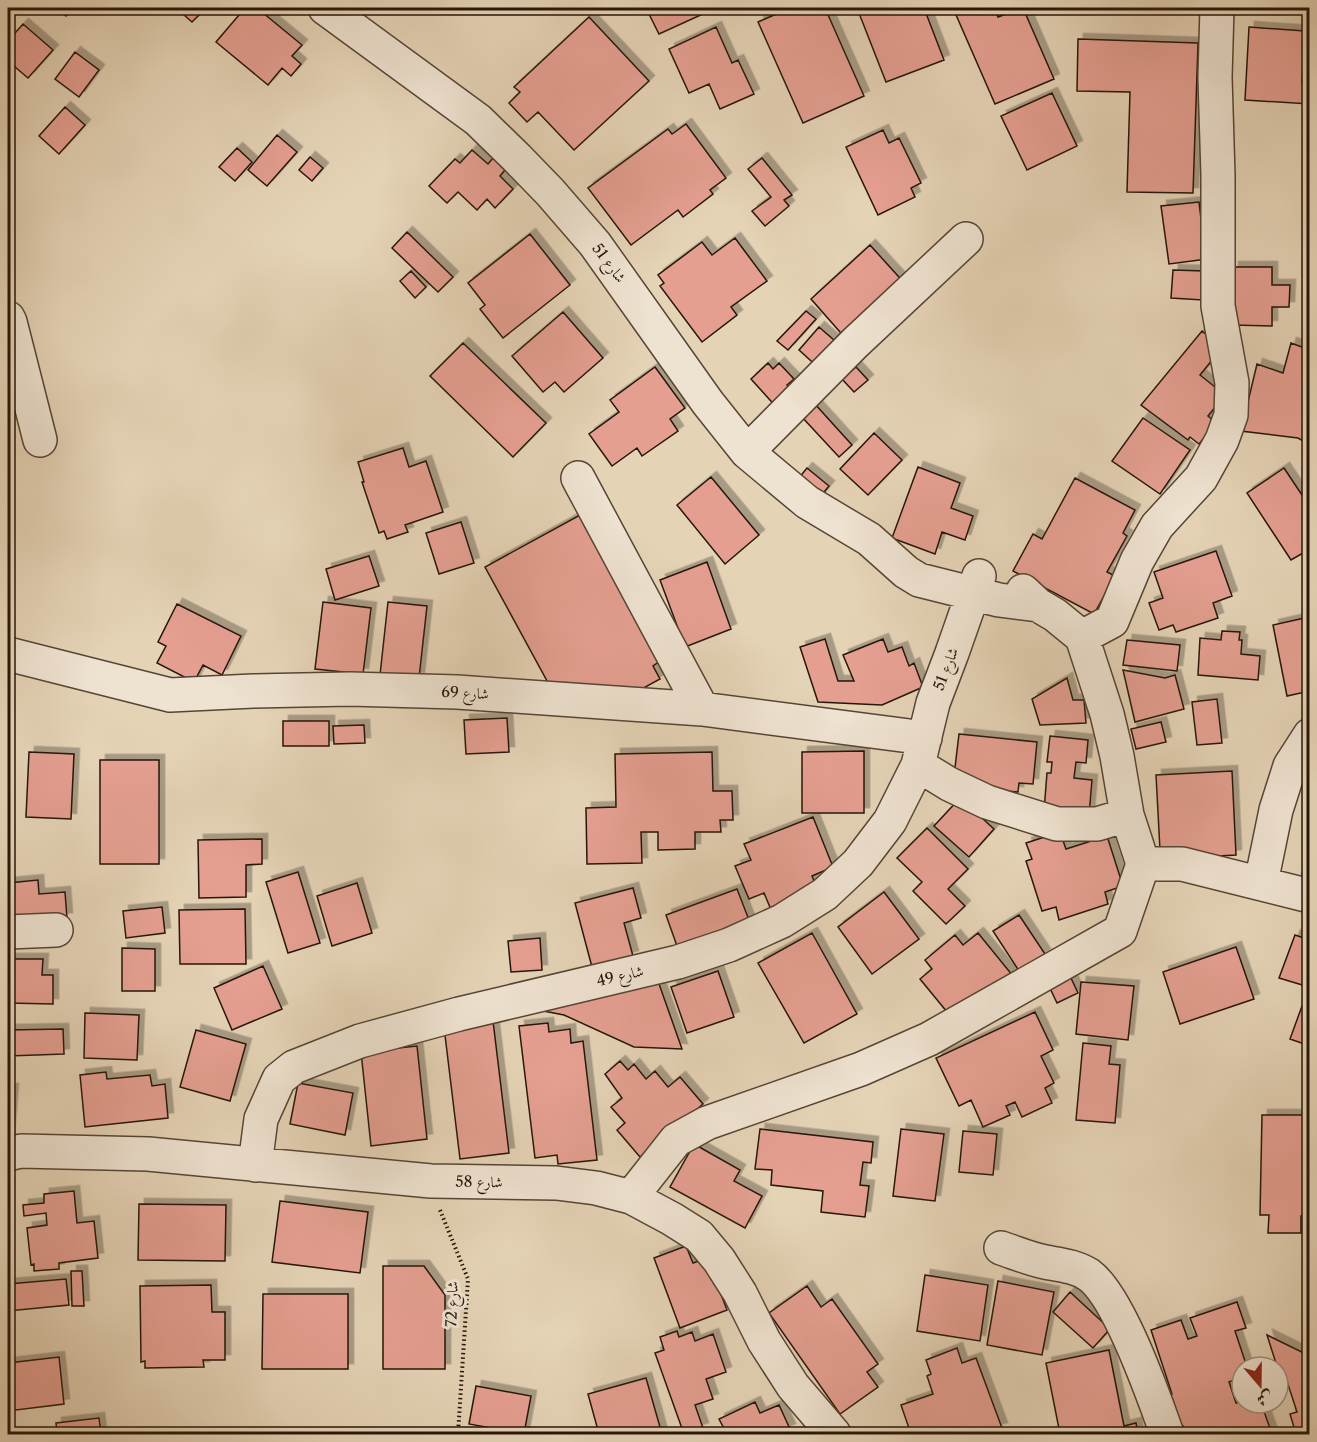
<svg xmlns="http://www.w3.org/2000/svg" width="1317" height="1442" font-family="'Libre Caslon Text',Amiri,serif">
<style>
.building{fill:#e59f91;stroke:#261609;stroke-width:1.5;filter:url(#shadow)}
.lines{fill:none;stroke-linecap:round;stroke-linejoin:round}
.minor-casing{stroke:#564534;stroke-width:36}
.path{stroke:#261609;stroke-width:4;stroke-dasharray:1.5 3;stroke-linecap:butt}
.minor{stroke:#eee2d0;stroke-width:33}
.labels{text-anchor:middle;stroke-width:6;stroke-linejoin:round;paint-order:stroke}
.street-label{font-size:15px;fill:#261609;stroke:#eee2d0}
</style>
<defs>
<filter id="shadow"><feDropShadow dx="5.5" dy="-5.5" stdDeviation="0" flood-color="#0004"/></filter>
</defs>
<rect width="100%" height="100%" fill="#e5d3b6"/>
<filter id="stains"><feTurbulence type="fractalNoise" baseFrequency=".00333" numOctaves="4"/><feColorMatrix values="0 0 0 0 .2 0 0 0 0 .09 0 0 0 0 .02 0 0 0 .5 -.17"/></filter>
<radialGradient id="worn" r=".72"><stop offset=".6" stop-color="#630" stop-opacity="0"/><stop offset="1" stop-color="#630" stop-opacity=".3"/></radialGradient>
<path class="building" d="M 56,8 L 73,8 L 66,16 Z
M 176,8 L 206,8 L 192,22 Z
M 245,8 L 257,8 L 302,45 L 292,56 L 301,64 L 291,76 L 282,68 L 268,85 L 216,42 Z
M 646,8 L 716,8 L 659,34 Z
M 790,8 L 825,8 L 864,96 L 803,123 L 758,22 Z
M 857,8 L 924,8 L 944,60 L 886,82 Z
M 953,8 L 994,8 L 998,17 L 1023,8 L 1054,79 L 995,104 Z
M 589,17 L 649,81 L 574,150 L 538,112 L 527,122 L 509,103 L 520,92 L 514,87 Z
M 23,24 L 53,50 L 28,78 L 8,61 L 8,41 Z
M 716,27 L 732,63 L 738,60 L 754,94 L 720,109 L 709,84 L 689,93 L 669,49 Z
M 1249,27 L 1305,31 L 1302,83 L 1310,83 L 1310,104 L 1245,100 Z
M 1078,39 L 1198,43 L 1193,193 L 1127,192 L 1130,92 L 1077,91 Z
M 75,52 L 99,70 L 79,97 L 55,79 Z
M 1052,93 L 1077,146 L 1027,170 L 1001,116 Z
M 65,107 L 85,125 L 59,154 L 39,136 Z
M 686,124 L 726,178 L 710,190 L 713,194 L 683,217 L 678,210 L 631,245 L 588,188 L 668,129 L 672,134 Z
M 883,130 L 889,143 L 899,138 L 921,183 L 911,188 L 915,197 L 878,215 L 846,147 Z
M 277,135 L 297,152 L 267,186 L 248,170 Z
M 237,148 L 252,162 L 235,181 L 219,167 Z
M 472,150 L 488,164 L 493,158 L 505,170 L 500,176 L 513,189 L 495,208 L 487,199 L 477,210 L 458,192 L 447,203 L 429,186 L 455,159 L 460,163 Z
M 310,157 L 323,168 L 312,181 L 299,170 Z
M 762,158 L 792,195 L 784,200 L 789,206 L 765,226 L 752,211 L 771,197 L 748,169 Z
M 1199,202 L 1201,219 L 1210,218 L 1207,259 L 1169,264 L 1161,206 Z
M 407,232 L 453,277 L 438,292 L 392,248 Z
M 530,234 L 570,285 L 503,338 L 480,309 L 485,305 L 468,283 Z
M 735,238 L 767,281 L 731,307 L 737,315 L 702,342 L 660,286 L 664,283 L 658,275 L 702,242 L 712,255 Z
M 870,245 L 907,286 L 847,340 L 811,299 Z
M 1233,267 L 1272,267 L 1272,285 L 1290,285 L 1289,307 L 1272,307 L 1272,326 L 1232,325 Z
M 1173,270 L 1205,271 L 1203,300 L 1171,298 Z
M 411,271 L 426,287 L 415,298 L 400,281 Z
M 806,311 L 816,319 L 788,350 L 777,341 Z
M 563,312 L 603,358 L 564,392 L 555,382 L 543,392 L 512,356 Z
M 819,327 L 842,347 L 821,370 L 799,350 Z
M 1202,331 L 1222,348 L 1200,375 L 1225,395 L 1208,416 L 1216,423 L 1199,444 L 1190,437 L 1188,440 L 1141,405 Z
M 463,343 L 546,423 L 513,457 L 430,376 Z
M 1291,343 L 1310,350 L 1310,445 L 1298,438 L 1241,431 L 1257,364 L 1283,373 Z
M 768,363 L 773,369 L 779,363 L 794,379 L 787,385 L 795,393 L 778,409 L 751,379 Z
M 655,367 L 685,408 L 670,419 L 678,431 L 642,456 L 637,448 L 612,466 L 589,434 L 619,412 L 610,400 Z
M 856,367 L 868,380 L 854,392 L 842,379 Z
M 814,403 L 852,445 L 839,457 L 801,416 Z
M 1143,418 L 1190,450 L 1160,494 L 1112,461 Z
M 874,433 L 902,460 L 868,495 L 840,469 Z
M 403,448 L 409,467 L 426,461 L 443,512 L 405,525 L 408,532 L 387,539 L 384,531 L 379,533 L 362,482 L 364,482 L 358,462 Z
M 918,467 L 960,483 L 951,508 L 973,516 L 965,540 L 942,532 L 935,554 L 892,538 Z
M 807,468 L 829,486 L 816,502 L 794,484 Z
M 1284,468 L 1310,507 L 1310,549 L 1291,560 L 1247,493 Z
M 711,477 L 759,535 L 725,564 L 677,505 Z
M 1075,478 L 1135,510 L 1123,533 L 1127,536 L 1107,572 L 1115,576 L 1094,614 L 1013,571 L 1033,534 L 1042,539 Z
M 580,515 L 660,661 L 653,666 L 660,679 L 620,701 L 552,690 L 485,567 Z
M 461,522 L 474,563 L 439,574 L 426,533 Z
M 1216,551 L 1232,596 L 1213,603 L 1218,618 L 1176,632 L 1173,625 L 1159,630 L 1149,603 L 1163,598 L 1154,572 Z
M 369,556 L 379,586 L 335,600 L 326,569 Z
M 707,562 L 731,629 L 685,647 L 660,580 Z
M 323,602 L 371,608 L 363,674 L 315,669 Z
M 388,602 L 427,606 L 419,678 L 380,675 Z
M 177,604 L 241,636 L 222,675 L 203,665 L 194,682 L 157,663 L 166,646 L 158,642 Z
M 1309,617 L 1310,691 L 1287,696 L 1273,625 Z
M 1222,631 L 1240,632 L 1239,640 L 1242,640 L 1241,654 L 1260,656 L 1258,680 L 1198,675 L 1200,638 L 1221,640 Z
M 825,639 L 838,681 L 854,681 L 843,655 L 883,639 L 888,652 L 902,647 L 909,666 L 914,663 L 923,687 L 882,705 L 818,702 L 800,647 Z
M 1127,640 L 1180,645 L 1177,671 L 1123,665 Z
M 1123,670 L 1165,678 L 1175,675 L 1184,709 L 1135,722 Z
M 1067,678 L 1073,700 L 1084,700 L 1086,723 L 1040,725 L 1032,699 Z
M 1217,699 L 1222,743 L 1197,745 L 1192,702 Z
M 507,718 L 509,752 L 466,754 L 464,720 Z
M 283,721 L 329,721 L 329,746 L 283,746 Z
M 1161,722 L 1166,742 L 1136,749 L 1131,729 Z
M 364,725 L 365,743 L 334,744 L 333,726 Z
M 959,734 L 1037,742 L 1033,784 L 1019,783 L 1018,792 L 970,788 L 954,776 Z
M 1050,736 L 1088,740 L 1086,763 L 1076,762 L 1074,778 L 1092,780 L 1089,815 L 1044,811 L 1047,773 L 1051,773 L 1052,762 L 1047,762 Z
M 864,751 L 864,813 L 802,813 L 802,752 Z
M 29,752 L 74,754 L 71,819 L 26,817 Z
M 712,752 L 713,791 L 732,791 L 733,820 L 720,820 L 721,832 L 695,832 L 695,849 L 658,850 L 658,832 L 641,832 L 642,863 L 587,864 L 586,808 L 616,807 L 615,754 Z
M 100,760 L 159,760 L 159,864 L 100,864 Z
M 1232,771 L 1236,855 L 1184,858 L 1160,850 L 1156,775 Z
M 960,798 L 994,829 L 969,857 L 934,826 Z
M 813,817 L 833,867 L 812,876 L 819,893 L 772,912 L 764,893 L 749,899 L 735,866 L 751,860 L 744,844 Z
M 927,828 L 968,869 L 948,889 L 965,906 L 946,924 L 913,891 L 922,882 L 897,858 Z
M 1060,832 L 1066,849 L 1107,836 L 1123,886 L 1105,892 L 1108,904 L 1059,920 L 1056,907 L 1042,911 L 1026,861 L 1032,859 L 1026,843 Z
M 262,839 L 262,864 L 246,865 L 246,897 L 199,898 L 198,840 Z
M 1310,848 L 1310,876 L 1302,874 Z
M 298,872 L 320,943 L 288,953 L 266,882 Z
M 38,880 L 39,894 L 65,892 L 67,918 L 8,922 L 8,883 Z
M 357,883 L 372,933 L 332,946 L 317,896 Z
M 633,888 L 641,918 L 624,923 L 633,956 L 592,967 L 575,903 Z
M 737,889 L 749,920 L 677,946 L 666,915 Z
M 884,892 L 919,939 L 872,974 L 838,927 Z
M 162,907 L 165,933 L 126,938 L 123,911 Z
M 245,909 L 246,964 L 180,964 L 179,910 Z
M 1019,915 L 1045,954 L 1019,971 L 993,931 Z
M 812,933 L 857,1014 L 804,1043 L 758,963 Z
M 978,933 L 1013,976 L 952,1018 L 920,979 L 932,969 L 925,960 L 955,935 L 963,945 Z
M 1295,935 L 1310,940 L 1310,1046 L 1290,1039 L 1309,987 L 1279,978 Z
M 540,938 L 542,970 L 511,972 L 508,941 Z
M 1236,947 L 1254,999 L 1180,1024 L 1163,972 Z
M 122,948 L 155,949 L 155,991 L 122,991 Z
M 8,959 L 43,959 L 42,975 L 53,975 L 53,1004 L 8,1003 Z
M 263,966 L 282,1009 L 232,1030 L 214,988 Z
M 718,971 L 734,1017 L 687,1033 L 671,987 Z
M 1070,976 L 1078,993 L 1057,1003 L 1049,986 Z
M 658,981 L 682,1049 L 634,1047 L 564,1015 L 533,1009 Z
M 1081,982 L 1134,986 L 1128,1040 L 1076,1034 Z
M 1035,1012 L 1053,1050 L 1041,1056 L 1054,1083 L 1045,1088 L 1052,1103 L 1022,1117 L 1015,1102 L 1006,1106 L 1010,1115 L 983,1127 L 971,1100 L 959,1106 L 936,1058 Z
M 85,1013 L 139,1015 L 137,1060 L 84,1058 Z
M 493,1021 L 509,1153 L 460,1159 L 444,1027 Z
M 548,1023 L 549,1032 L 570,1029 L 571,1043 L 583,1041 L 597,1160 L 558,1164 L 557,1155 L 535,1158 L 519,1026 Z
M 63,1029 L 64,1054 L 8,1056 L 8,1030 Z
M 196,1030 L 246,1044 L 230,1101 L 180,1087 Z
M 1083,1043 L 1111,1046 L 1109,1064 L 1120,1065 L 1115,1123 L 1076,1120 Z
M 417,1046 L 427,1139 L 371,1146 L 361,1052 Z
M 620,1061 L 628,1070 L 634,1064 L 646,1079 L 655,1071 L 668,1087 L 680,1077 L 703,1104 L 640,1157 L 617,1130 L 625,1123 L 611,1107 L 622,1098 L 605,1074 Z
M 106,1072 L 107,1079 L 150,1075 L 152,1086 L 165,1084 L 168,1118 L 85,1127 L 80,1075 Z
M 298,1083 L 353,1093 L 345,1135 L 290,1124 Z
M 8,1089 L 13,1089 L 9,1138 L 8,1138 Z
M 1262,1115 L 1310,1115 L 1310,1216 L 1301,1216 L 1301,1233 L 1268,1233 L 1269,1215 L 1260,1215 Z
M 760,1129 L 873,1142 L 871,1163 L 863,1162 L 860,1185 L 869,1186 L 865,1217 L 821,1212 L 823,1191 L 771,1185 L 772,1170 L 755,1169 Z
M 901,1129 L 944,1134 L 935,1201 L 893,1196 Z
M 963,1131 L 997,1134 L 993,1175 L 959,1172 Z
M 694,1144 L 740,1170 L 734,1181 L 762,1196 L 745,1228 L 670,1187 Z
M 74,1191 L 77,1223 L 94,1221 L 98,1258 L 59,1263 L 59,1269 L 34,1271 L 34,1264 L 31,1265 L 27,1228 L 47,1225 L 46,1213 L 24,1216 L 23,1205 L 44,1203 L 44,1194 Z
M 280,1201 L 368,1212 L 360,1273 L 272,1262 Z
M 139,1204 L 226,1205 L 225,1261 L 138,1260 Z
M 686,1246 L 693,1263 L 707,1258 L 727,1310 L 680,1328 L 654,1258 Z
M 383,1266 L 424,1266 L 445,1295 L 445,1369 L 383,1369 Z
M 71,1271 L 82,1271 L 84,1306 L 72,1306 Z
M 925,1275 L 988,1285 L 980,1341 L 917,1331 Z
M 66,1279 L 69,1305 L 8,1311 L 8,1284 Z
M 998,1281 L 1054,1292 L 1042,1355 L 987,1345 Z
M 211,1285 L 212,1312 L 225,1312 L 225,1360 L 203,1360 L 204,1367 L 145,1368 L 145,1361 L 141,1362 L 140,1286 Z
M 807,1286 L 821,1307 L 832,1299 L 878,1364 L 867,1372 L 878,1387 L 840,1414 L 769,1313 Z
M 1070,1292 L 1110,1329 L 1093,1348 L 1053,1312 Z
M 263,1294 L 348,1294 L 348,1369 L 262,1369 Z
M 1237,1302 L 1246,1328 L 1235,1331 L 1247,1367 L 1242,1367 L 1242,1377 L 1229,1382 L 1236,1403 L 1242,1401 L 1242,1403 L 1261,1403 L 1272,1434 L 1186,1434 L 1183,1426 L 1174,1429 L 1163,1397 L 1172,1394 L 1151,1330 L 1181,1320 L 1188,1339 L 1197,1336 L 1190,1318 Z
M 677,1331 L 679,1337 L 692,1332 L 695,1341 L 713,1334 L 726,1372 L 706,1379 L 713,1399 L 695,1405 L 703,1428 L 684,1434 L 655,1353 L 664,1350 L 660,1337 Z
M 1267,1335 L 1310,1356 L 1310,1434 L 1296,1434 L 1290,1414 L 1297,1412 L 1285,1375 L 1280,1376 Z
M 957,1348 L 962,1363 L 976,1358 L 1002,1428 L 983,1434 L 948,1434 L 946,1428 L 929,1434 L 911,1434 L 901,1405 L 933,1394 L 927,1376 L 931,1374 L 926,1360 Z
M 1109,1350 L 1124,1426 L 1136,1423 L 1138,1434 L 1060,1434 L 1046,1363 Z
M 59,1357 L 64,1404 L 8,1411 L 8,1363 Z
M 646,1378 L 662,1434 L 599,1434 L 588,1394 Z
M 476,1386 L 531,1396 L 524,1434 L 469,1424 Z
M 755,1402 L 760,1413 L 779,1405 L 790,1429 L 777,1434 L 727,1434 L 719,1419 Z
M 99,1418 L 101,1434 L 57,1434 L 56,1423 Z"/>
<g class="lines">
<defs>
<path id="minor" d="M 325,8 L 478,120 L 517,158 L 550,192 L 595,244 L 708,403 L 747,452 L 807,502 L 869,539 L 906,572 L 919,580 L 999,600 L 1038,605
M 8,318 L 10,322 L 40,440
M 747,452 L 855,343 L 966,239
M 578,478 L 702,709
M 1023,591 L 1038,605 L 1055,615 L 1082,637 L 1107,714 L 1117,756 L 1127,815 L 1143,864 L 1182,864 L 1310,896
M 1082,637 L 1112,621 L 1137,561 L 1157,526 L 1201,478 L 1222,440 L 1231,415 L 1232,383 L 1218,306 L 1218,176 L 1215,77 L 1217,8
M 8,654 L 170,695 L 253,691 L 350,689 L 457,692 L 702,709 L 925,738
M 918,765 L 949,784 L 987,802 L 1057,824 L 1097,824 L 1127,815
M 1261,883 L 1276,810 L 1290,766 L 1310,735
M 8,932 L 56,930
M 8,1154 L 21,1151 L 148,1154 L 431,1181 L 556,1183 L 596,1188 L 631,1197 L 672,1219 L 699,1236 L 719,1260 L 740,1293 L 764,1341 L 793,1386 L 834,1434
M 255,1165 L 261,1119 L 279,1079 L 294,1067 L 360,1041 L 459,1014 L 678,962 L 729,945 L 782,921 L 825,894 L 858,863 L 890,821 L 918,765 L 933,703 L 952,653 L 979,576
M 631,1197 L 676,1140 L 707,1123 L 861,1069 L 929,1039 L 1120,931 L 1143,864
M 1001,1248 C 1016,1253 1030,1259 1045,1262 C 1061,1265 1075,1266 1089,1275 C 1119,1297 1154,1397 1167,1434"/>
</defs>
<use href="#minor" class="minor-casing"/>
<path class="path" d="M 440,1210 L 468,1279 L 458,1434"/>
<use href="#minor" class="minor"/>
</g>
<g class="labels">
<g class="street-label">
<text transform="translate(609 263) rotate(53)" y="5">شارع 51</text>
<text transform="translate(946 669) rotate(-69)" y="5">شارع 51</text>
<text transform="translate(465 693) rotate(3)" y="5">شارع 69</text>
<text transform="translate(620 976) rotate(-13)" y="5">شارع 49</text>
<text transform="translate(479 1182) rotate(1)" y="5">شارع 58</text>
<text transform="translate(452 1304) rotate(-88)" y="5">شارع 72</text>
</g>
</g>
<rect width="1317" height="1442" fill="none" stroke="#e5d3b6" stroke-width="30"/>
<rect x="9" y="9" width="1299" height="1424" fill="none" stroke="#261609" stroke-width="3"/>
<rect x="15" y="15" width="1287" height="1412" fill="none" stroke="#261609" stroke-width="1.5"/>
<g transform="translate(1260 1385) rotate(160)"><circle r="28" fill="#eee2d0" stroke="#9e9080" stroke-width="1.5"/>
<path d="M0-4.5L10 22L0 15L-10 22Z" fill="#8f2418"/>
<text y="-9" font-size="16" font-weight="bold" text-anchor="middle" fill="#261609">ش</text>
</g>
<rect width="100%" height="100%" filter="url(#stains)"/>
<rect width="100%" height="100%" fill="url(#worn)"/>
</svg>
